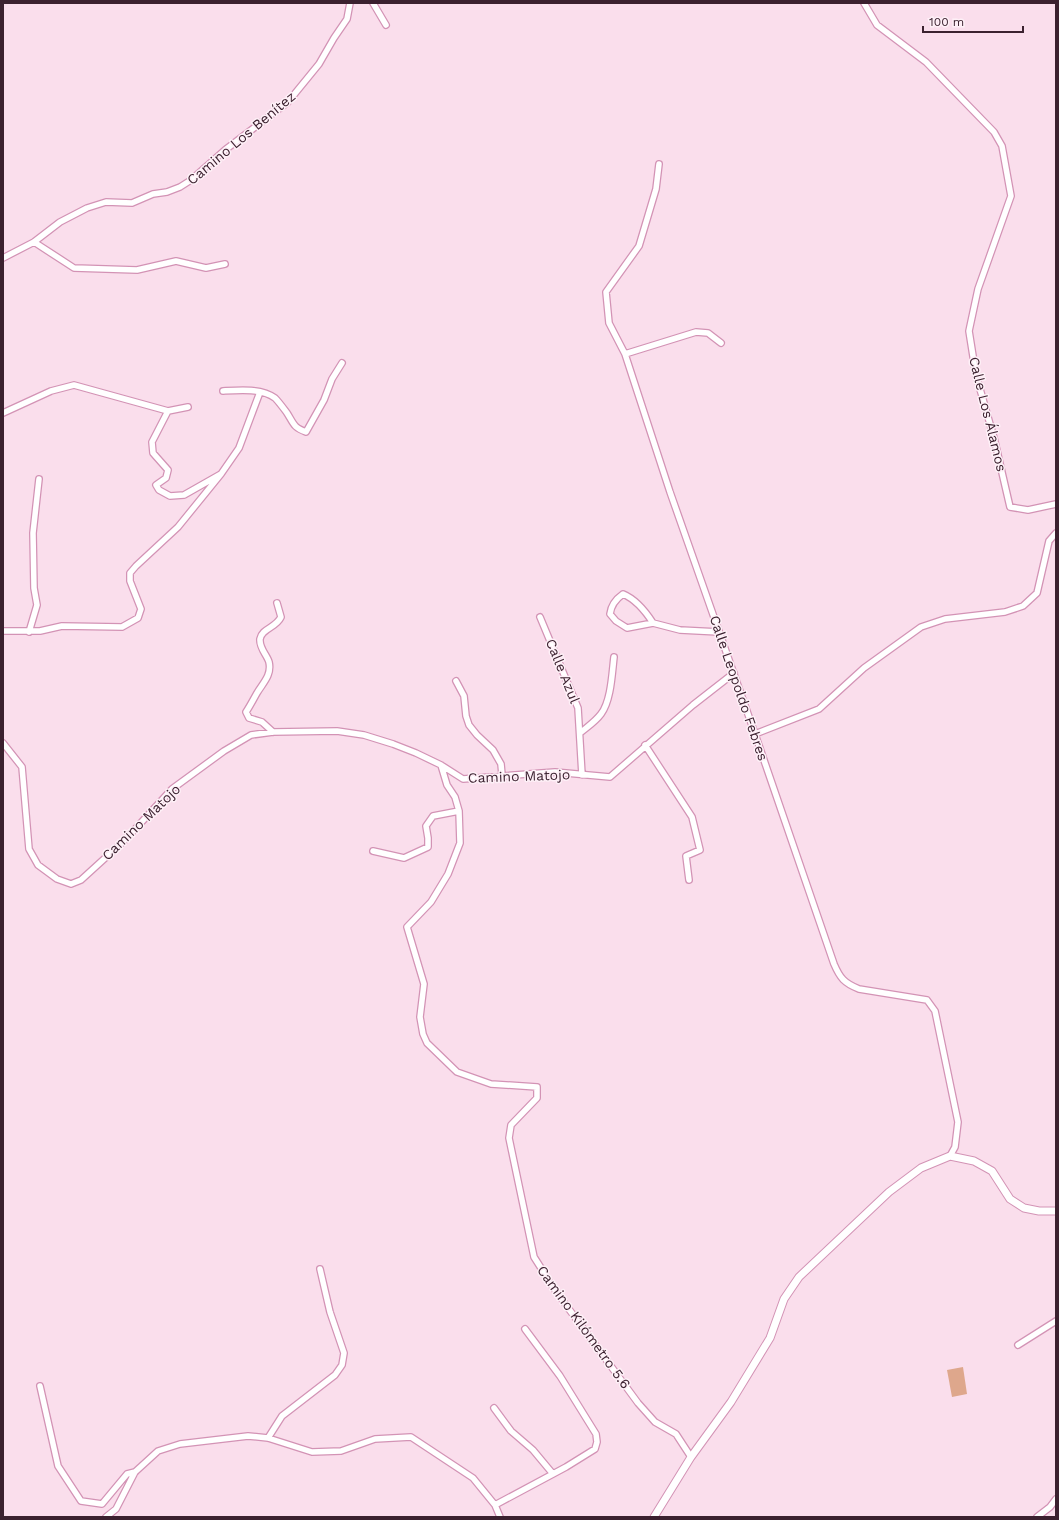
<svg xmlns="http://www.w3.org/2000/svg" width="1059" height="1520" font-family="'Work Sans',sans-serif">
<style>
.green{fill:#dea78c}
.lines{fill:none;stroke-linecap:round;stroke-linejoin:round}
.minor-casing{stroke:#d393b5;stroke-width:8}
.tertiary-casing{stroke:#d393b5;stroke-width:9}
.minor{stroke:#fff;stroke-width:5.5}
.tertiary{stroke:#fff;stroke-width:7}
.labels{text-anchor:middle;stroke-width:3;stroke-linejoin:round;paint-order:stroke}
.street-label{font-size:14px;fill:#3b212f;stroke:#fef0f7}
</style>
<rect width="100%" height="100%" fill="#fadeec"/>
<path class="green" d="M 963,1367 L 967,1394 L 952,1397 L 947,1370 Z"/>
<g class="lines">
<defs>
<path id="minor" d="M 373,3 L 386,25
M 864,3 L 877,25 L 926,62 L 994,132 L 1002,146 L 1011,196 L 978,289 L 969,331 L 976,375 L 994,438 L 1010,507 L 1028,510 L 1056,504
M 659,164 L 656,189 L 639,246 L 606,292 L 609,323 L 625,354 L 670,492 L 755,734 L 834,964 C 840,978 844,983 859,989 L 927,1000 L 935,1011 L 958,1122 L 955,1147 L 950,1156
M 34,242 L 74,268 L 137,270 L 176,261 L 206,268 L 225,264
M 3,258 L 34,242 L 60,222 L 87,208 L 106,202 L 132,203 L 153,194 L 167,192 L 180,187 L 191,180 L 225,150 L 288,102 L 319,64 L 334,38 L 347,19 L 350,3
M 625,354 L 696,332 L 708,333 L 721,343
M 223,391 C 239,390 261,388 275,398 C 279,402 284,409 287,413 C 294,424 293,427 306,432 L 324,400 L 332,379 L 342,363
M 188,407 L 168,411 L 152,442 L 153,453 L 168,470 L 166,478 L 156,485 L 159,490 L 170,496 L 184,495 L 221,474 L 239,448 L 260,392
M 3,413 L 51,391 L 74,385 L 168,411
M 540,617 L 578,708 L 582,775
M 653,623 C 646,612 635,599 623,594 C 616,599 611,605 610,614 L 616,621 L 627,628 L 653,623 L 680,630 L 719,632
M 3,631 L 40,631 L 62,626 L 122,627 L 138,618 L 141,609 L 130,581 L 130,573 L 136,566 L 178,527 L 221,474
M 29,632 L 37,605 L 34,588 L 33,533 L 39,479
M 456,681 L 464,696 L 466,716 L 469,725 L 477,735 L 493,750 L 501,764 L 502,775
M 273,732 L 262,722 L 249,718 L 246,712 C 250,706 253,700 257,693 C 263,683 272,675 269,662 C 267,655 259,648 260,639 C 262,628 276,628 281,617 L 277,603
M 580,733 C 587,727 595,722 601,714 C 611,701 612,674 614,657
M 755,734 L 819,709 L 864,668 L 921,627 L 945,619 L 1005,612 L 1023,606 L 1037,593 L 1049,541 L 1056,533
M 3,743 L 22,767 L 29,849 L 38,865 L 57,879 L 71,884 L 81,880 L 126,839 L 172,789 L 224,751 L 251,735 L 273,732 L 337,731 L 364,735 L 393,744 L 416,753 L 441,765 L 463,779 L 555,772 L 610,777 L 693,705 L 734,673
M 645,745 L 692,817 L 700,850 L 686,856 L 689,880
M 441,765 L 447,785 L 455,797 L 459,811 L 460,843 L 448,874 L 431,902 L 407,927 L 424,984 L 420,1017 L 423,1034 L 427,1043 L 457,1072 L 491,1084 L 537,1087 L 537,1098 L 511,1125 L 509,1138 L 534,1257 L 541,1268 L 549,1282 L 638,1403 L 655,1422 L 676,1434 L 691,1457
M 373,851 L 404,858 L 428,847 L 428,838 L 426,826 L 433,816 L 459,811
M 1018,1345 L 1056,1321
M 40,1386 L 58,1466 L 81,1501 L 102,1504 L 127,1474 L 135,1472
M 494,1408 L 511,1431 L 533,1450 L 553,1474
M 268,1438 L 282,1416 L 335,1375 L 342,1365 L 344,1353 L 330,1312 L 320,1269
M 495,1505 L 566,1467 L 595,1449 L 597,1442 L 596,1434 L 560,1376 L 525,1329
M 106,1517 L 116,1509 L 135,1472 L 158,1451 L 180,1444 L 248,1436 L 268,1438 L 312,1452 L 341,1451 L 375,1439 L 411,1437 L 473,1478 L 495,1505 L 500,1517
M 1037,1517 L 1050,1507 L 1056,1499"/>
<path id="tertiary" d="M 654,1517 L 691,1457 L 731,1402 L 770,1338 L 784,1299 L 799,1277 L 889,1192 L 921,1168 L 950,1156 L 974,1161 L 992,1171 L 1010,1199 L 1024,1208 L 1039,1211 L 1056,1211"/>
</defs>
<use href="#minor" class="minor-casing"/>
<use href="#tertiary" class="tertiary-casing"/>
<use href="#minor" class="minor"/>
<use href="#tertiary" class="tertiary"/>
</g>
<g class="labels">
<g class="street-label">
<text transform="translate(241 138) rotate(-40)" y="5">Camino Los Benítez</text>
<text transform="translate(988 414) rotate(76)" y="5">Calle Los Álamos</text>
<text transform="translate(563 671) rotate(68)" y="5">Calle Azul</text>
<text transform="translate(739 688) rotate(71)" y="5">Calle Leopoldo Febres</text>
<text transform="translate(519 776) rotate(-2)" y="5">Camino Matojo</text>
<text transform="translate(141 822) rotate(-44)" y="5">Camino Matojo</text>
<text transform="translate(584 1327) rotate(54)" y="5">Camino Kilómetro 5.6</text>
</g>
</g>
<rect width="1059" height="1520" fill="none" stroke="#3b212f" stroke-width="8"/>
<path d="M923 26v6h100v-6" fill="none" stroke="#3b212f" stroke-width="2"/>
<text x="929" y="26" font-size="12" fill="#3b212f" stroke="#fef0f7" stroke-width="3" paint-order="stroke">100 m</text>
</svg>
